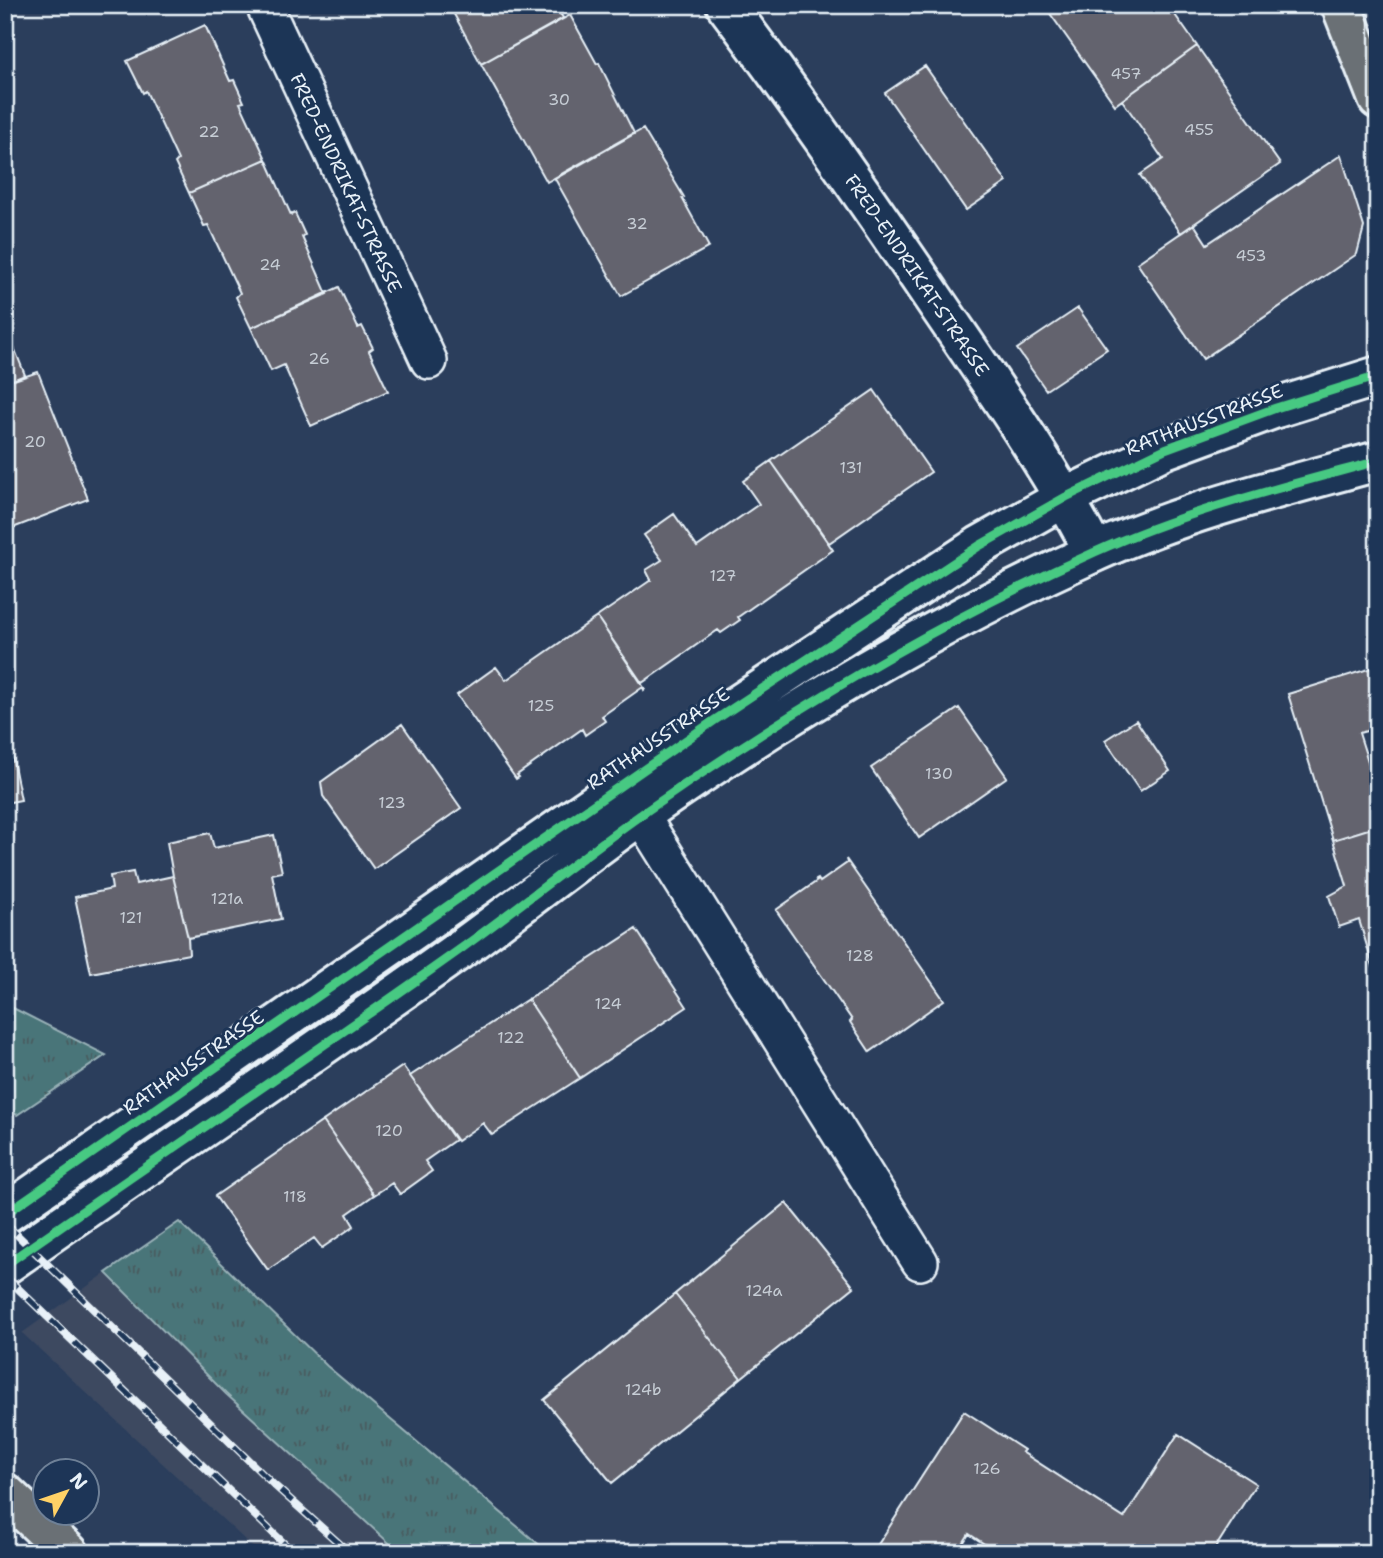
<svg xmlns="http://www.w3.org/2000/svg" width="1383" height="1558" font-family="'Shantell Sans',sans-serif">
<style>
.built{fill:#3c4961}
.grass{fill:url(#grass-tufts);stroke:#99b2b8;stroke-width:2}
.building{fill:#64646e;stroke:#e8f1f8;stroke-width:2}
.lines{fill:none;stroke-linecap:round;stroke-linejoin:round}
.lane-casing{stroke:#e8f1f8;stroke-width:40}
.street-casing{stroke:#e8f1f8;stroke-width:44}
.secondary-casing{stroke:#e8f1f8;stroke-width:44}
.primary-casing{stroke:#e8f1f8;stroke-width:44}
.highway-casing{stroke:#e8f1f8;stroke-width:44}
.lane{stroke:#1d3557;stroke-width:35}
.street{stroke:#1d3557;stroke-width:38}
.secondary{stroke:#1d3557;stroke-width:38}
.primary{stroke:#6a7074;stroke-width:38}
.highway{stroke:#6a7074;stroke-width:38}
.rail-casing{stroke:#e8f1f8;stroke-width:8}
.rail{stroke:#1d3557;stroke-width:5;stroke-dasharray:16;stroke-linecap:butt}
.cycleway-casing{stroke:#1d3557;stroke-width:13}
.cycleway{stroke:#46c982;stroke-width:9}
.labels{text-anchor:middle;stroke-width:6;stroke-linejoin:round;paint-order:stroke}
.number-label{font-size:16px;fill:#c7ced6}
.street-label{font-size:19px;fill:#e8f1f8;stroke:#1d3557}
</style>
<defs>
<pattern id="grass-tufts" width="24" height="20" patternUnits="userSpaceOnUse" patternTransform="scale(1.75)"><rect width="24" height="20" fill="#4a7479"/><path d="M3 7l-1-3M5 7V3M7 7l1-3M15 17l-1-3M17 17v-4M19 17l1-3" fill="none" stroke="#485c5f"/></pattern>
</defs>
<rect width="100%" height="100%" fill="#2b3e5c"/>
<filter id="ink" filterUnits="userSpaceOnUse"><feTurbulence type="fractalNoise" baseFrequency=".0143" numOctaves="2"/><feDisplacementMap in="SourceGraphic" scale="14" xChannelSelector="R" yChannelSelector="G"/><feConvolveMatrix kernelMatrix="1 2 1 2 8 2 1 2 1" color-interpolation-filters="sRGB"/></filter>
<g filter="url(#ink)">
<path class="built" d="M 106,1273 L 226,1394 L 400,1553 L 259,1553 L 22,1333 Z"/>
<path class="grass" d="M 447,927 L 451,931 L 449,934 L 394,974 L 53,1210 L 48,1204 Z
M 5,1004 L 106,1055 L 17,1115 L 5,1106 Z
M 179,1222 L 327,1366 L 549,1553 L 400,1553 L 226,1394 L 106,1273 Z"/>
<path class="building" d="M 449,5 L 555,5 L 563,18 L 481,64 Z
M 1044,5 L 1168,5 L 1197,46 L 1115,105 Z
M 570,15 L 597,64 L 599,63 L 634,133 L 547,182 L 481,64 Z
M 205,25 L 230,81 L 234,80 L 244,102 L 240,103 L 266,159 L 189,193 L 175,163 L 178,160 L 146,91 L 143,93 L 127,61 Z
M 1197,46 L 1280,164 L 1181,233 L 1140,175 L 1163,159 L 1122,100 Z
M 925,66 L 1007,182 L 966,210 L 885,93 Z
M 643,129 L 684,197 L 682,198 L 709,247 L 621,296 L 555,179 Z
M 1341,155 L 1364,227 L 1357,254 L 1203,359 L 1137,263 L 1194,224 L 1207,244 Z
M 266,159 L 291,215 L 295,213 L 305,235 L 302,237 L 327,294 L 251,328 L 236,297 L 240,293 L 208,225 L 204,226 L 189,193 Z
M 339,287 L 358,328 L 362,326 L 373,348 L 369,351 L 388,391 L 311,426 L 284,365 L 271,371 L 251,328 Z
M 1078,308 L 1107,349 L 1046,390 L 1017,349 Z
M 5,325 L 25,375 L 5,383 Z
M 38,372 L 88,499 L 5,531 L 5,383 Z
M 874,390 L 931,472 L 829,543 L 771,461 Z
M 771,461 L 833,550 L 738,617 L 740,620 L 721,633 L 718,630 L 642,683 L 597,617 L 651,580 L 646,570 L 662,560 L 644,535 L 674,514 L 697,547 L 759,504 L 743,481 Z
M 597,617 L 645,689 L 644,690 L 643,687 L 602,716 L 605,721 L 585,735 L 582,729 L 517,775 L 519,777 L 516,779 L 457,695 L 496,667 L 506,680 Z
M 1378,666 L 1378,728 L 1359,733 L 1378,793 L 1378,826 L 1333,840 L 1288,694 Z
M 959,708 L 1007,777 L 919,838 L 871,768 Z
M 1136,720 L 1170,771 L 1140,791 L 1105,740 Z
M 5,721 L 21,800 L 5,803 Z
M 402,724 L 461,808 L 374,869 L 323,796 L 321,782 Z
M 1378,826 L 1378,968 L 1374,969 L 1359,920 L 1339,927 L 1329,896 L 1347,886 L 1333,840 Z
M 210,833 L 214,848 L 274,835 L 282,872 L 272,874 L 281,919 L 188,938 L 173,876 L 167,842 Z
M 846,859 L 944,1000 L 870,1052 L 850,1022 L 852,1020 L 776,910 L 817,881 L 816,880 L 818,879 L 820,882 L 847,863 Z
M 133,872 L 136,884 L 173,876 L 188,938 L 189,954 L 91,973 L 75,897 L 112,889 L 110,876 Z
M 636,929 L 687,1007 L 580,1078 L 528,999 Z
M 528,999 L 580,1078 L 492,1135 L 483,1123 L 457,1141 L 410,1076 Z
M 1378,1043 L 1378,1068 L 1371,1044 Z
M 403,1066 L 455,1140 L 425,1161 L 432,1171 L 400,1194 L 392,1183 L 374,1195 L 323,1121 Z
M 323,1121 L 374,1195 L 347,1214 L 354,1226 L 322,1248 L 314,1238 L 268,1270 L 215,1196 Z
M 786,1203 L 854,1287 L 741,1378 L 675,1294 Z
M 675,1294 L 741,1378 L 612,1483 L 544,1400 Z
M 964,1411 L 1024,1450 L 1022,1452 L 1124,1518 L 1178,1434 L 1256,1484 L 1212,1553 L 998,1553 L 969,1534 L 957,1553 L 887,1553 L 877,1546 Z"/>
<g class="lines">
<defs>
<g id="lane">
<path id="s1" d="M 264,5 L 429,361"/>
<path d="M 625,790 L 920,1262"/>
</g>
<g id="street">
<path id="s2" d="M 726,5 C 800,103 869,203 938,305 C 993,386 1049,465 1094,552"/>
</g>
<path id="secondary" d="M 5,1214 L 715,720 L 979,546 L 1066,497 L 1165,449 L 1276,408 L 1378,376
M 5,1265 C 157,1158 311,1056 462,948 C 523,904 581,857 642,814 C 785,714 936,623 1095,552 C 1185,511 1283,487 1378,461"/>
<path id="primary" d="M 1341,5 L 1378,99"/>
<path id="highway" d="M 5,1493 L 69,1553"/>
</defs>
<use href="#lane" class="lane-casing"/>
<use href="#street" class="street-casing"/>
<use href="#secondary" class="secondary-casing"/>
<use href="#primary" class="primary-casing"/>
<use href="#highway" class="highway-casing"/>
<use href="#lane" class="lane"/>
<use href="#street" class="street"/>
<use href="#secondary" class="secondary"/>
<use href="#primary" class="primary"/>
<use href="#highway" class="highway"/>
<defs>
<path id="rail" d="M 5,1223 L 274,1485 L 350,1553
M 5,1276 L 294,1553"/>
</defs>
<use href="#rail" class="rail-casing"/>
<use href="#rail" class="rail"/>
<defs>
<path id="cycleway" d="M 5,1214 L 715,720 L 979,546 L 1066,497 L 1165,449 L 1276,408 L 1378,376
M 5,1265 C 157,1158 311,1056 462,948 C 523,904 581,857 642,814 C 785,714 936,623 1095,552 C 1185,511 1283,487 1378,461"/>
</defs>
<use href="#cycleway" class="cycleway-casing"/>
<use href="#cycleway" class="cycleway"/>
</g>
</g>
<g class="labels">
<g class="number-label">
<text x="1126" y="79">457</text>
<text x="559" y="105">30</text>
<text x="1199" y="135">455</text>
<text x="209" y="137">22</text>
<text x="637" y="229">32</text>
<text x="1251" y="261">453</text>
<text x="270" y="270">24</text>
<text x="319" y="364">26</text>
<text x="35" y="447">20</text>
<text x="851" y="473">131</text>
<text x="723" y="581">127</text>
<text x="541" y="711">125</text>
<text x="939" y="779">130</text>
<text x="392" y="808">123</text>
<text x="227" y="904">121a</text>
<text x="131" y="923">121</text>
<text x="860" y="961">128</text>
<text x="608" y="1009">124</text>
<text x="511" y="1043">122</text>
<text x="389" y="1136">120</text>
<text x="295" y="1202">118</text>
<text x="764" y="1296">124a</text>
<text x="643" y="1395">124b</text>
<text x="987" y="1474">126</text>
</g>
<g class="street-label">
<text dy="7" stroke="none"><textPath href="#s1" startOffset="196">FRED-ENDRIKAT-STRASSE</textPath></text>
<text dy="7" stroke="none"><textPath href="#s2" startOffset="331">FRED-ENDRIKAT-STRASSE</textPath></text>
<text transform="translate(1204 419) rotate(-21)" y="7">RATHAUSSTRASSE</text>
<text transform="translate(658 738) rotate(-34)" y="7">RATHAUSSTRASSE</text>
<text transform="translate(193 1062) rotate(-35)" y="7">RATHAUSSTRASSE</text>
</g>
</g>
<rect width="1383" height="1558" fill="none" stroke="#1d3557" stroke-width="28"/>
<rect x="14" y="14" width="1355" height="1530" fill="none" stroke="#e8f1f8" stroke-width="2.5" filter="url(#ink)"/>
<g transform="translate(66 1492) rotate(50)"><circle r="33" fill="#1d3557" stroke="#6e8097" stroke-width="2"/>
<path d="M0-5L12 26L0 18L-12 26Z" fill="#ffd166"/>
<text y="-10" font-size="19" font-weight="bold" text-anchor="middle" fill="#e8f1f8">N</text>
</g>
</svg>
